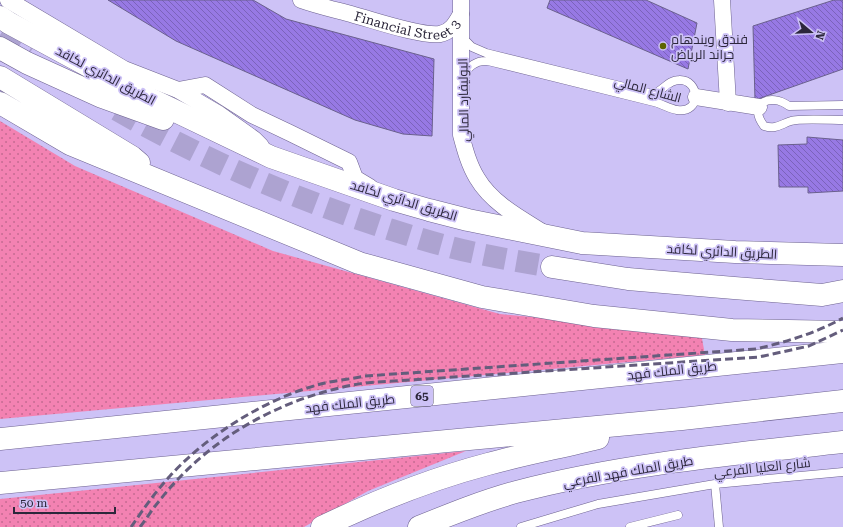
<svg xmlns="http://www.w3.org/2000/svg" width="843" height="527" font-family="'Roboto Serif',Cairo,serif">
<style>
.grass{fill:url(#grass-dots)}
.building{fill:url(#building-back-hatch);stroke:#6a608d}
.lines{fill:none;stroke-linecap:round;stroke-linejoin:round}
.primary-tunnel{stroke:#ada3d1;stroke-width:22;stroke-dasharray:22 11;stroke-linecap:butt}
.lane-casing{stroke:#6d6290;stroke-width:9}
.street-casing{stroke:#6d6290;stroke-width:17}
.secondary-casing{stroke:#6d6290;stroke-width:23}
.primary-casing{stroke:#6d6290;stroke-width:23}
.highway-casing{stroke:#6d6290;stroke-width:23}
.lane{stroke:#fff;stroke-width:8}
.street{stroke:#fff;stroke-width:16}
.secondary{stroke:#fff;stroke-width:22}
.primary{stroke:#fff;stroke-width:22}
.highway{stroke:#fff;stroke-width:22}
.rail{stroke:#645d7c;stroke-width:3;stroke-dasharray:8 4;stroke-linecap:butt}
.poi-dot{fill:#5d6402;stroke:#cdc2f6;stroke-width:1.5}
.labels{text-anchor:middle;stroke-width:3.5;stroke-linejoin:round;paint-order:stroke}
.shield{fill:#cdc2f6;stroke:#5c5673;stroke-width:1}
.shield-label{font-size:12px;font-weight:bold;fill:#2c273b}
.street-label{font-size:13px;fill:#2c273b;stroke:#cdc2f6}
.poi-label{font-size:13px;fill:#2c273b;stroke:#cdc2f6;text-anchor:start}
</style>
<defs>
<pattern id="grass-dots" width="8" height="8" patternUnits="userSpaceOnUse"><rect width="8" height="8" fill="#f382b2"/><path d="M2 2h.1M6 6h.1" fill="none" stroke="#c56a92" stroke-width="1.8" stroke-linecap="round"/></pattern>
<pattern id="building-back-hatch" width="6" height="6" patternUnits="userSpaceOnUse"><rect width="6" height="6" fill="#9779e4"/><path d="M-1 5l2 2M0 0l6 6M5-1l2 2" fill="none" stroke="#7b63ba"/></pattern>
</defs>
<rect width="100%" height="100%" fill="#cdc2f6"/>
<path class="grass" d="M 0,121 L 75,166 L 273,251 L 500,314 L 701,333 L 705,355 L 0,419 Z
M 466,451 L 368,491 L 304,527 L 0,527 L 0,499 Z"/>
<path class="building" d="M 108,0 L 253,0 L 286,19 L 434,59 L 432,136 L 403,134 L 355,120 L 176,41 Z
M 550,0 L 646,0 L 697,23 L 688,69 L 547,8 Z
M 834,0 L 843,0 L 843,69 L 755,100 L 753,26 Z
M 807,137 L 843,140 L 843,191 L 808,193 L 808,187 L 779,187 L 778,145 L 807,144 Z"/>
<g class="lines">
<path class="primary-tunnel" d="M 0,35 L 29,54
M 117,110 C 204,160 297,200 392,230 C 421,239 450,248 480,254 C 504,259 528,263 552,267"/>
<defs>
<path id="lane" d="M 463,38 L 472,47 L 486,53 L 653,94 C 663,91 668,80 679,80 C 700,79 702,114 677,110 C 670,109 662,104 654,102 L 488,61 C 477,60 468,66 463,77
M 843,105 L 789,106 C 770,92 747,104 764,126 C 776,130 781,124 791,121 C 799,118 832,120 843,120
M 715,484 L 719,527
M 521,527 L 598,504 L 715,484 L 843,472
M 630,527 L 678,515"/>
<g id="street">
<path d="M 8,0 L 124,69 L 178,90 L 219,114 L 254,139 L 261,146"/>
<path id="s1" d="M 301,0 C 318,6 336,10 354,15 C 373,20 422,37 440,34 C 451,32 456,23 461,14"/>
<path d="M 461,0 L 461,135 C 465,150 469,165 477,178 C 491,202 518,217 541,231"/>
<path d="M 722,0 L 728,103"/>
<path d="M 178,90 L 205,85 L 252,115 L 290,133 L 349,162 L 355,178 L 370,187"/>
<path d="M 696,97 L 759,107"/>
</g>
<path id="secondary" d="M 419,527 C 451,514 483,501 516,492 C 622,464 734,454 843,442"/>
<path id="primary" d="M 0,17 L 9,23 L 144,96 L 271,157 L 394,200 L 429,210 L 468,220 L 582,243 L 735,252 L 843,255
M 0,48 L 27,63 L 102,97 L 163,119
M 552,267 L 628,279 L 734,288 L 822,295 L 843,291"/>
<path id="highway" d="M 0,77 L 132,157 L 139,163
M 0,103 L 70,144 L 359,263 L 482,297 L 594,316 L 732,330 L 843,332
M 0,439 L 843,352
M 0,483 L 682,419 L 843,401
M 322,527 C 376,501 431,479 488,464 C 524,454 562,447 598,438"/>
</defs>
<use href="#lane" class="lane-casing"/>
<use href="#street" class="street-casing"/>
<use href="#secondary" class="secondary-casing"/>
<use href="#primary" class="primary-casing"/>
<use href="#highway" class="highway-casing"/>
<use href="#lane" class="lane"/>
<use href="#street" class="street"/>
<use href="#secondary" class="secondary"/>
<use href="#primary" class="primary"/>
<use href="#highway" class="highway"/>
<path class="rail" d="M 131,527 C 143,510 155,492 170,476 C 208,434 270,396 325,383 C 338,380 352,379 365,376 L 756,349 C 786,342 816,333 843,318
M 140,527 C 147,518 153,508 160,500 C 210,436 285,396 364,383 L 759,357 L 809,346 L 843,330"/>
</g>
<circle class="poi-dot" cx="663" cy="46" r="4"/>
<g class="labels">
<rect class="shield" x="411" y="386" width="22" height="20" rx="3"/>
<g class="shield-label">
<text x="422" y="400">65</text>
</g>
<g class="street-label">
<text dy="5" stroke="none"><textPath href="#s1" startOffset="111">Financial Street 3</textPath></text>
<text transform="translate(106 75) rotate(28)" y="5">الطريق الدائري لكافد</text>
<text transform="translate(648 89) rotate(15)" y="5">الشارع المالي</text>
<text transform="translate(463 100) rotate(-91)" y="5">البوليفارد المالي</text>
<text transform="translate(404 200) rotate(17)" y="5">الطريق الدائري لكافد</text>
<text transform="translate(722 251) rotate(3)" y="5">الطريق الدائري لكافد</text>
<text transform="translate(672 370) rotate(-6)" y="5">طريق الملك فهد</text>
<text transform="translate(350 403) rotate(-6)" y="5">طريق الملك فهد</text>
<text transform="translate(762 467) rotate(-6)" y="5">شارع العليا الفرعي</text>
<text transform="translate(628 471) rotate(-10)" y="5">طريق الملك فهد الفرعي</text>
</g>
<g class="poi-label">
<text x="671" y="44">فندق ويندهام<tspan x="671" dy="15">جراند الرياض</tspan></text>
</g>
</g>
<g transform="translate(811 32) rotate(109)" stroke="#cdc2f6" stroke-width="3" paint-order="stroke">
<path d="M0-3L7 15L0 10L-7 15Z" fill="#2c273b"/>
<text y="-6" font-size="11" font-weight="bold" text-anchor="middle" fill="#2c273b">N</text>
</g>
<path d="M14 507v6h101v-6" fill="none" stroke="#2c273b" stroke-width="2"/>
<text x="20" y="507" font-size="12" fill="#2c273b" stroke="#cdc2f6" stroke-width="3" paint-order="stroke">50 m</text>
</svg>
